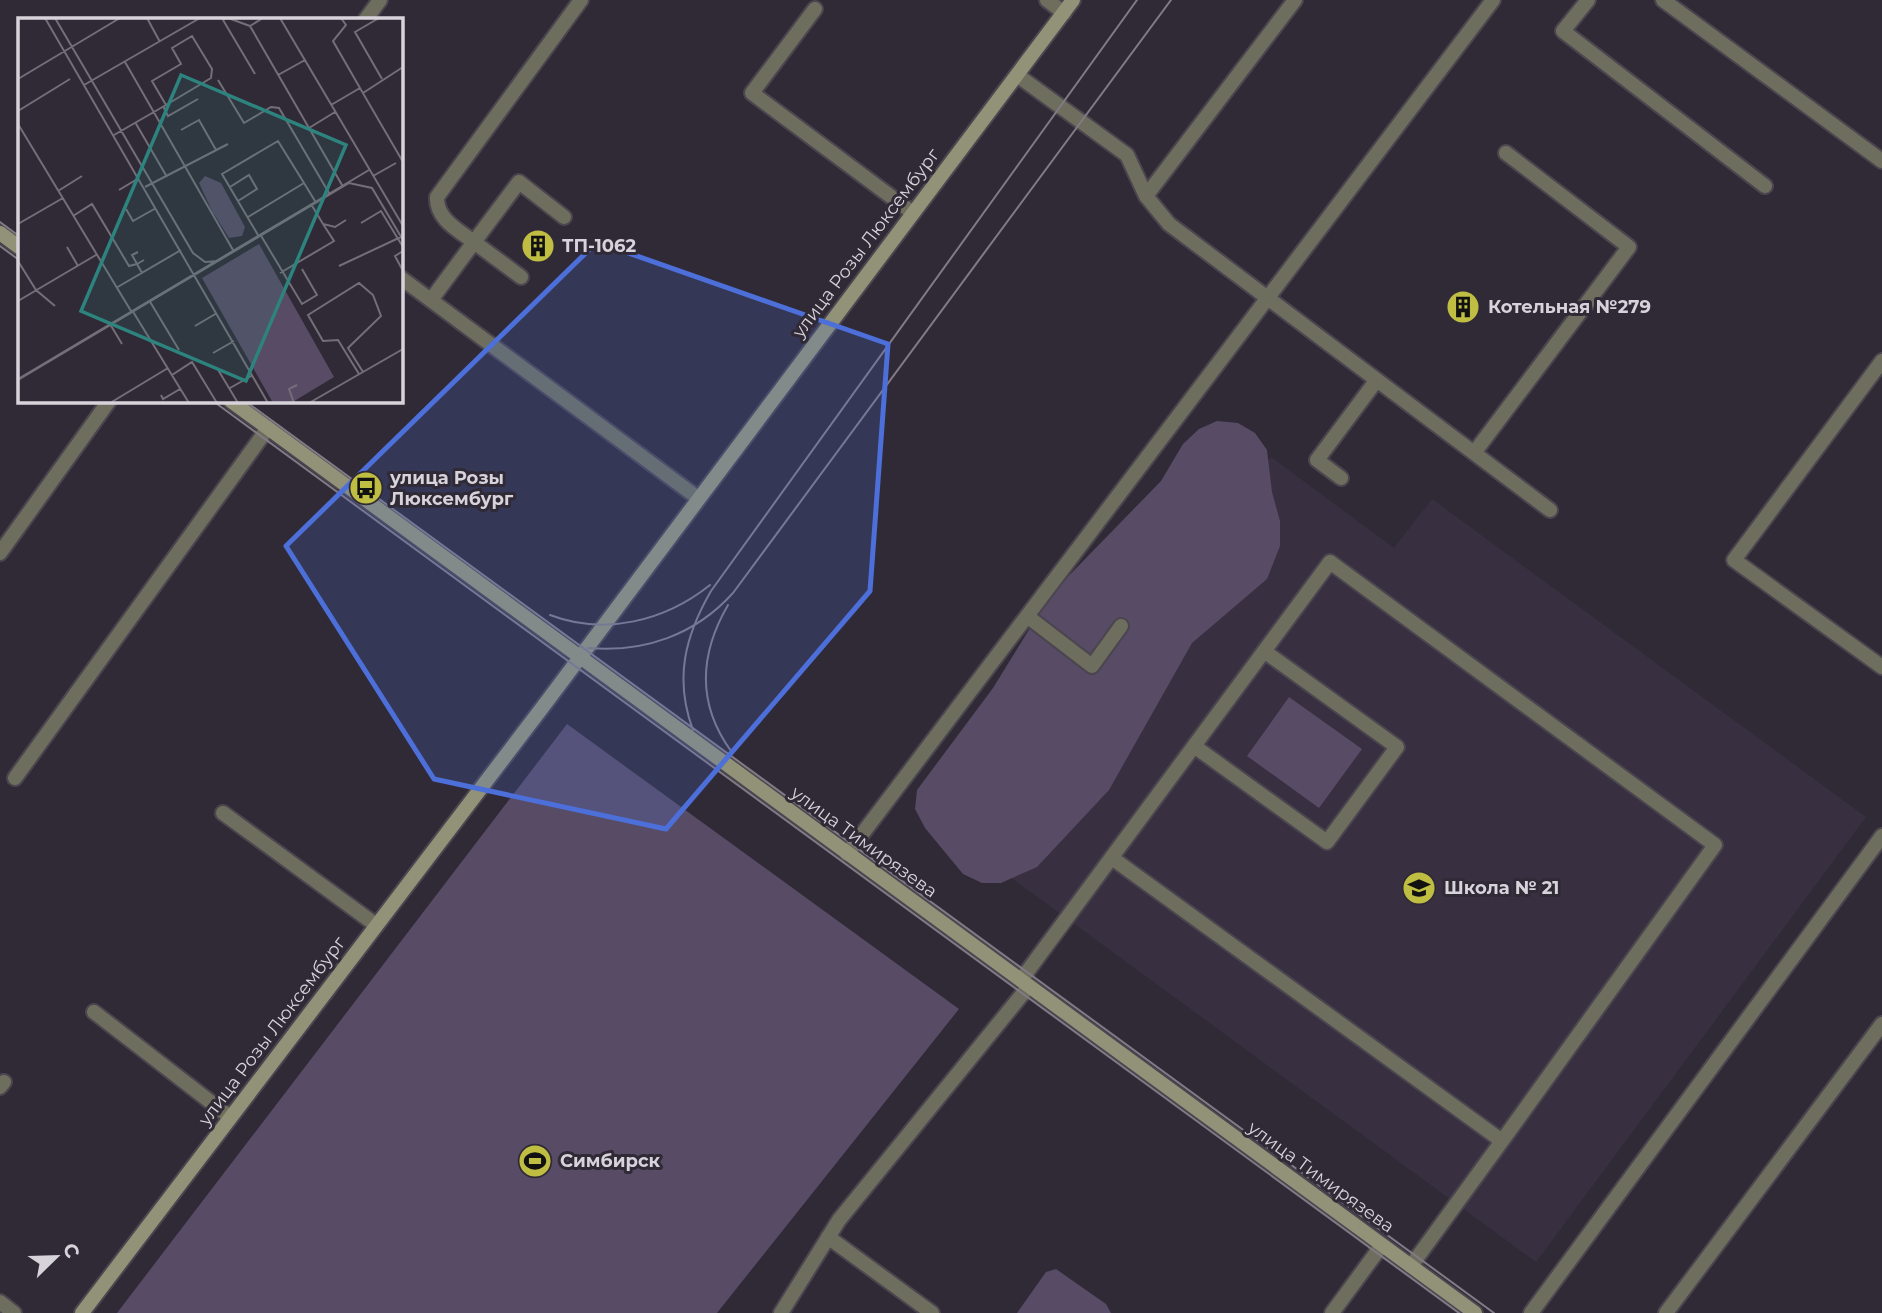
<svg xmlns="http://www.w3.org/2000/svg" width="1882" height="1313" font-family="Montserrat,sans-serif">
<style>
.built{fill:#382f41}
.green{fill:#584b66}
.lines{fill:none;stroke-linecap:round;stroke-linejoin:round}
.lane-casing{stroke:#4b4550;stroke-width:18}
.street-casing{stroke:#4b4550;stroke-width:18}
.secondary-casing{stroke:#4b4550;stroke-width:18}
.lane{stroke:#6d6e5d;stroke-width:14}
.street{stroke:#6d6e5d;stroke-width:14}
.secondary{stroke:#919277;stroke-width:14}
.tram{stroke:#817b86;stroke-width:2}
.marked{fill:#4c6fd9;fill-opacity:0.2;stroke:#4c6fd9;stroke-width:5;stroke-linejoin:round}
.labels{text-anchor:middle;stroke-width:6;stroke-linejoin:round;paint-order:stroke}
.street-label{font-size:18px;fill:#d7d3db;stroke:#302a36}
.poi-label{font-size:18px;font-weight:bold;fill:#d7d3db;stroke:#302a36;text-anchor:start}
.inset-road{fill:none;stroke:#736e78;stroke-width:2}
.view{fill:#2d847e;fill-opacity:0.15;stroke:#2d847e;stroke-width:3.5}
.inset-edge{fill:none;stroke:#d7d3db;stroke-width:3.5}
</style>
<rect width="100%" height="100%" fill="#302a36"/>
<path class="built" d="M 1271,457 L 1394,548 L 1432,499 L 1866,817 L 1536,1262 L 983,857 Z"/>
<path class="green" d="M 1217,421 L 1238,423 L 1255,433 L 1267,450 L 1272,492 L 1280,521 L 1280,546 L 1267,579 L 1192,643 L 1109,790 L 1037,867 L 1001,883 L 982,883 L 963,874 L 925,828 L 915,809 L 917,790 L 993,688 L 1051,594 L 1161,481 L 1183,444 L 1199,429 Z
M 1289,697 L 1362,749 L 1319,808 L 1247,756 Z
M 567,724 L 959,1009 L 717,1313 L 117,1313 Z
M 1056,1269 L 1106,1304 L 1111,1313 L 1017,1313 L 1046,1272 Z"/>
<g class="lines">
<defs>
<path id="lane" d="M 1047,0 L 1064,13
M 1588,0 L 1563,31 L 1765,186
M 1663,0 L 1882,161
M 815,9 L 752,93 L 913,213
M 1017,75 L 1127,155 L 1146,196 L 1169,224 L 1550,510
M 1146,196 L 1295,0
M 521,277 L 474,242 L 519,182 L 564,217
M 401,278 L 698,498
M 431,300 L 474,242 C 458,230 436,219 437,197 L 581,0
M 1882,361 L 1734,560 L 1882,667
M 1474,453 L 1629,247 L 1506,153
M 1341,478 L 1317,460 L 1376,381
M 1027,616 L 1092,666 L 1121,626
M 1194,746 L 1327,842 L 1397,747 L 1264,651
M 15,778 L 268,428
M 223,813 L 376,925
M 847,854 L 1493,0
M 1021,980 L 1330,562 L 1715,845 L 1502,1141 L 1112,858
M 94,1012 L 230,1117
M 0,1087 L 4,1082
M 828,1237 L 932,1313
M 1411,1266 L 1502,1141
M 0,1302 L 14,1313
M 781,1313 L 839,1220 L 1029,986
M 1332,1313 L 1382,1245
M 1531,1313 L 1882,836
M 1666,1313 L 1882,1024"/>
<path id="street" d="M 366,19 L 380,0
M 0,553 L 109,401"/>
<path id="secondary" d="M 0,233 L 19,247
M 231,401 L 1475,1313
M 82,1313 L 548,700 L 1073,0"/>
</defs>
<use href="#lane" class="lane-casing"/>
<use href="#street" class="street-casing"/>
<use href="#secondary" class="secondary-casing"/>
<use href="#lane" class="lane"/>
<use href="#street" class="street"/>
<use href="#secondary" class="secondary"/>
<path class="tram" d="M 0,222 L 19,236
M 0,246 L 19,260
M 213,401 L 1459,1313
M 245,401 L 1494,1313
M 728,605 C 699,655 697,704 731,751
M 550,615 C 605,636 665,621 710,585
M 588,648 C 644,653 695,635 733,593 L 1171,0
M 693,730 C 674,679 685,636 711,591 L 1137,0"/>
</g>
<path class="marked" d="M 597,242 L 888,344 L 870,591 L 666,829 L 434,779 L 286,546 Z"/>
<defs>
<symbol id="building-disc" viewBox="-11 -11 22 22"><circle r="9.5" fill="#bfbe42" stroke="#302a36"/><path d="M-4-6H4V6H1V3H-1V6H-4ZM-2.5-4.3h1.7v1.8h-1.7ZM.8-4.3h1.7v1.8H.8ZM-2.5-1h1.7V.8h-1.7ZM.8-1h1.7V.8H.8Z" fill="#111"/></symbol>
<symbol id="bus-disc" viewBox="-11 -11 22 22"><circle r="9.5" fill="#bfbe42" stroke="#302a36"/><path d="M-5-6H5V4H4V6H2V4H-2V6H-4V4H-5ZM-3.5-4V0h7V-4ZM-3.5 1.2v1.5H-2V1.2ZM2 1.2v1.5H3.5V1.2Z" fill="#111"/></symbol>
<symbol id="school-disc" viewBox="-11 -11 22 22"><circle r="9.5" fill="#bfbe42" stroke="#302a36"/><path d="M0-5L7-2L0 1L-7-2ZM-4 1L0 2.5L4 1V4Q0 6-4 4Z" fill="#111"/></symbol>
<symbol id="stadium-disc" viewBox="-11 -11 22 22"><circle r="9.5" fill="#bfbe42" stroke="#302a36"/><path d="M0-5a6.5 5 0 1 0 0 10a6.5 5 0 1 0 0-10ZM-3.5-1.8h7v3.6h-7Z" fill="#111"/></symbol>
</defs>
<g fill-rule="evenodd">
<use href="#building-disc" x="519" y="227" width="38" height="38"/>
<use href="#building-disc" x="1444" y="288" width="38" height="38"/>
<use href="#bus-disc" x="347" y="469" width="38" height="38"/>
<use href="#school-disc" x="1400" y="869" width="38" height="38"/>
<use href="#stadium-disc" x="516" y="1142" width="38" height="38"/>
</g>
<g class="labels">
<g class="street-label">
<text transform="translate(866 243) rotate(-53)" y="6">улица Розы Люксембург</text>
<text transform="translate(864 842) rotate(36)" y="6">улица Тимирязева</text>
<text transform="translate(272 1031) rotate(-53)" y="6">улица Розы Люксембург</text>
<text transform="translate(1321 1177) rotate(36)" y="6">улица Тимирязева</text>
</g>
<g class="poi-label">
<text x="562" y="252">ТП-1062</text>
<text x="1488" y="313">Котельная №279</text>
<text x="390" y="484">улица Розы<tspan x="390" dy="21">Люксембург</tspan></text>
<text x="1444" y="894">Школа № 21</text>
<text x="560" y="1167">Симбирск</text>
</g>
</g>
<g transform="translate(18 18)">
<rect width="385" height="385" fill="#302a36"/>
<path d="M 187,158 L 203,165 L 227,209 L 224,218 L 211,220 L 194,193 L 181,165 ZM 241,226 L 316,359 L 273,385 L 255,385 L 184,260 Z" fill="#584b66"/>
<path class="inset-road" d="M 27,0 L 250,385M 37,0 L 175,235 L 187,244 L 200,243M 129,0 L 142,24M 209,0 L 205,2 L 237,56M 210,0 L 232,8M 245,0 L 232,8 L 324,167M 262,0 L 385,208M 323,0 L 328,7 L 315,23 L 342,70M 361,0 L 337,14 L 364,61M 107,44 L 215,232M 260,57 L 287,42M 0,61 L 102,0M 200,62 L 226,105 L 253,89 L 261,90 L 311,175M 66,67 L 182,0M 345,75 L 385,49M 313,87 L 342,70 L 385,144M 145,88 L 150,98 L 180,81M 0,93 L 52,61M 117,104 L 149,159M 0,106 L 113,293M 291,110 L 317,94M 163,112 L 181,102 L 198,132M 96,117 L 148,87 L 193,60 L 194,51 L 174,18 L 154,30 L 163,46 L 134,63 L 148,87M 355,158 L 378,145M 286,165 L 297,183M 127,169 L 210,126M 212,169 L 231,157 L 239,171 L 220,183M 101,172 L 121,160M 40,173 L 64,158M 293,186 L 305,206 L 317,209 L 328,202M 108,191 L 115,203 L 138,190M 55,198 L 74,186 L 111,248 L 119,246 L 124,255M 230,199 L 286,165 L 260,123 L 204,156 L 240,217M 343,205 L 363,193 L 385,229M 0,206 L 45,180M 242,216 L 284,286 L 299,277 L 284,251M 49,229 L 60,248M 120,234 L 114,237 L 119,246 L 126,242M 0,243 L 18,272 L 37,288M 321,248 L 385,218M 384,251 L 377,238 L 385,233M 262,255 L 316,223 L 305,206M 98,270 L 163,232M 131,282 L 161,332M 0,283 L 78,237M 114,292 L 171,385M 92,306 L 104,326M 177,308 L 199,295M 195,335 L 216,323M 199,350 L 220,385M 341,356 L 320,322 L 305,323 L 290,297 L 341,265 L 355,277 L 363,298 L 330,330 L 345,354M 154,357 L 174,344 L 199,385M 0,361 L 351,152M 0,362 L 331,165 L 354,170 L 385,222M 212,370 L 235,357M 143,377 L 145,381 L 162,371M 92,385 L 150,350M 276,385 L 271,371 L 279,367M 291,385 L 385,331"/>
<path class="view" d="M 163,57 L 328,127 L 228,363 L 63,293 Z"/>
<rect width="385" height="385" class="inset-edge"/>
</g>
<g transform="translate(56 1257) rotate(67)" stroke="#302a36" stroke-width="5" paint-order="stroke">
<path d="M0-5L12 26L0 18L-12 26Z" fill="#d7d3db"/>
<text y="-10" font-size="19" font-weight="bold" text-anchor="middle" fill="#d7d3db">С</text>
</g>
</svg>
